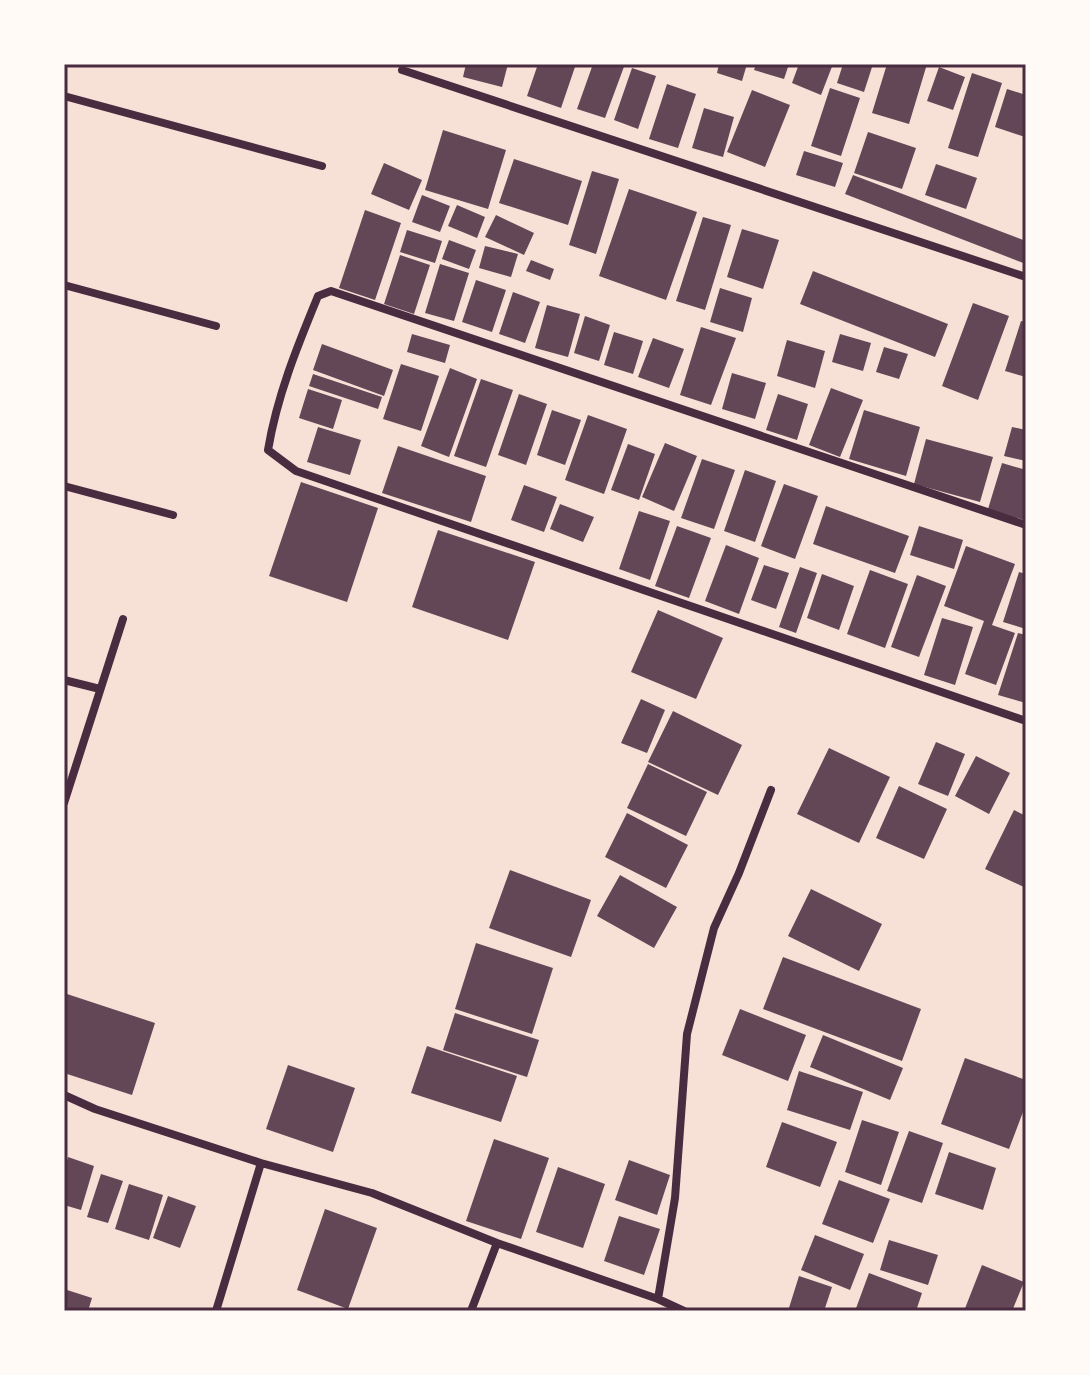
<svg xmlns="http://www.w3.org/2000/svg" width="1090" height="1375" font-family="'Alegreya Sans',sans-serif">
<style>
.building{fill:#644757}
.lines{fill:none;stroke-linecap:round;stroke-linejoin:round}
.minor{stroke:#4a2c40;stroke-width:8}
.neatline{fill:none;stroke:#4a2c40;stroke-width:3}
</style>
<rect width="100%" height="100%" fill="#f7e1d7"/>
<path class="building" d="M 466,64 L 508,64 L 502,87 L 463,77 Z
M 538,64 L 576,64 L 561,108 L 527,96 Z
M 593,64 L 625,64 L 605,118 L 577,109 Z
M 719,64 L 747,64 L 742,81 L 717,73 Z
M 756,64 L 789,64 L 784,79 L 754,70 Z
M 799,64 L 833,64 L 821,95 L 792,83 Z
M 843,64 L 873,64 L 864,92 L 837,83 Z
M 887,64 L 927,64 L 909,124 L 872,113 Z
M 939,67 L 965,77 L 953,110 L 927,101 Z
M 632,68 L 656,76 L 638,129 L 614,120 Z
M 972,73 L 1002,83 L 978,157 L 948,148 Z
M 667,84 L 696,94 L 678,148 L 649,139 Z
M 830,88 L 860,98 L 841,156 L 811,146 Z
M 1007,89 L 1026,95 L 1025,137 L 995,127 Z
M 752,90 L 790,105 L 765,167 L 727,152 Z
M 704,108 L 734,117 L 723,157 L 692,148 Z
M 443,130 L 506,150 L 488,209 L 425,190 Z
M 868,132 L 916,148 L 902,189 L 854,173 Z
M 804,151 L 843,163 L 835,187 L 796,175 Z
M 514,159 L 582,181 L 568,225 L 499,203 Z
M 384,163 L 422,180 L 409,210 L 371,194 Z
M 936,164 L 977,178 L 966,209 L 925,195 Z
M 592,171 L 619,179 L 596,254 L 569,245 Z
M 853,175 L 1026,241 L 1026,264 L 845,194 Z
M 629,189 L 697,212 L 666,300 L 599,276 Z
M 422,195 L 450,206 L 440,232 L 412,222 Z
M 457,205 L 485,217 L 477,238 L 448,226 Z
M 365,210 L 401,223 L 375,300 L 339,288 Z
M 496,215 L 534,233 L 524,255 L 485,237 Z
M 703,217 L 731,225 L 705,310 L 676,301 Z
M 742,229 L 779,240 L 763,289 L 727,277 Z
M 407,230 L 442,241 L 435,263 L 400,252 Z
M 449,240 L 476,250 L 469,269 L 442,259 Z
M 485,246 L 518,254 L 511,277 L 479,268 Z
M 400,255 L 430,265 L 414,314 L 384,304 Z
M 531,260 L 554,269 L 550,280 L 526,271 Z
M 440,264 L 469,273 L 454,321 L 425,313 Z
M 813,271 L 948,324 L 935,357 L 800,304 Z
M 476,280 L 506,290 L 492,332 L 462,322 Z
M 720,288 L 752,298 L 743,332 L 710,322 Z
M 513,292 L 540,302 L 525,343 L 499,334 Z
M 973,303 L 1009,316 L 978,400 L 942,386 Z
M 547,305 L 580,314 L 568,357 L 535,348 Z
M 585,316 L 610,325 L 599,361 L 574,353 Z
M 1021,321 L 1026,322 L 1026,377 L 1005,371 Z
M 701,327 L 736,338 L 711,405 L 680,395 Z
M 614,332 L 643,341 L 633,374 L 604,365 Z
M 412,334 L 450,345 L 445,363 L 407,352 Z
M 840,334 L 871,343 L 863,371 L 832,362 Z
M 653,338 L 684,349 L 669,388 L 638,377 Z
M 787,340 L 825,351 L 815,388 L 777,376 Z
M 322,344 L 393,370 L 384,396 L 313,370 Z
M 884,347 L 908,354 L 899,379 L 876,372 Z
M 401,364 L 439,376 L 421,431 L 383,419 Z
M 450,368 L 477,379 L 449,457 L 421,446 Z
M 732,373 L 766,383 L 755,419 L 722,409 Z
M 313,374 L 382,397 L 378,409 L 309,386 Z
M 481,379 L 513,390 L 486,467 L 454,456 Z
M 831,388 L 863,400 L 840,457 L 809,445 Z
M 308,389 L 342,400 L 333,429 L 299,418 Z
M 519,394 L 547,404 L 526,465 L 498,455 Z
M 778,394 L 808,404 L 797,440 L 766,430 Z
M 552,410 L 581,420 L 565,465 L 537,455 Z
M 864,410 L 920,427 L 906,476 L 849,459 Z
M 588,415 L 627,429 L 604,494 L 565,480 Z
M 318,427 L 361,440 L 350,475 L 307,462 Z
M 1012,427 L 1026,430 L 1026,461 L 1004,456 Z
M 926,439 L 993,457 L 980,502 L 914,484 Z
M 665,443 L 697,456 L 674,511 L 642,497 Z
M 628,444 L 655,454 L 639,500 L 611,490 Z
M 398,446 L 486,476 L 471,522 L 382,493 Z
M 702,459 L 735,470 L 714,529 L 681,518 Z
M 1002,463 L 1026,470 L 1026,511 L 1024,520 L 988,509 Z
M 745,470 L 776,481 L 755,542 L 724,531 Z
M 301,482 L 378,508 L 347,602 L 269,576 Z
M 784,484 L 818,496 L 795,559 L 761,546 Z
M 524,485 L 557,497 L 544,532 L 511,520 Z
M 560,504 L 594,517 L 583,542 L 550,529 Z
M 826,506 L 909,536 L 895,573 L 813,544 Z
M 639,511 L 670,521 L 650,580 L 619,569 Z
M 677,526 L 711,538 L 689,598 L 655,586 Z
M 919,526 L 963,540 L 954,569 L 910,555 Z
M 438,530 L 535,562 L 508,640 L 412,607 Z
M 726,545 L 759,558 L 739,614 L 705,601 Z
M 966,546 L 1015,564 L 992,625 L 1015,633 L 996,685 L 965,674 L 984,621 L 944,606 Z
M 764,565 L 789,573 L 776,609 L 751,600 Z
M 800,567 L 817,573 L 796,633 L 779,627 Z
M 870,570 L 908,584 L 885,648 L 847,634 Z
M 1019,572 L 1026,574 L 1026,629 L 1003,622 Z
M 822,574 L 854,586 L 839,630 L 807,618 Z
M 917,575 L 946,586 L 919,657 L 891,647 Z
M 658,610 L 723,638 L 696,699 L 631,672 Z
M 942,618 L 973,627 L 955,685 L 924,675 Z
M 1018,633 L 1026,635 L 1026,703 L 998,695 Z
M 641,699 L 665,710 L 647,753 L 621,743 Z
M 673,711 L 742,745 L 718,795 L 648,762 Z
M 936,742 L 965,754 L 948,796 L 918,784 Z
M 829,748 L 890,777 L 859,843 L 797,814 Z
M 976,756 L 1010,773 L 989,814 L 955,796 Z
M 648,764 L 707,792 L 686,836 L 627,808 Z
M 899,786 L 947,809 L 924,859 L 876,838 Z
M 1014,810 L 1026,816 L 1026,888 L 985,869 Z
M 627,813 L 688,845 L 666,888 L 605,857 Z
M 510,870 L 591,900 L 571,957 L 489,928 Z
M 620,875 L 677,907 L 654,948 L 597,916 Z
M 811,889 L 882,924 L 859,971 L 788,936 Z
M 476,943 L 553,968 L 532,1034 L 455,1009 Z
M 783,957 L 921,1009 L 902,1061 L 763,1009 Z
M 64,993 L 155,1023 L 132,1095 L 64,1073 Z
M 740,1009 L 806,1035 L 788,1081 L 722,1055 Z
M 455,1013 L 539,1040 L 527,1077 L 443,1050 Z
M 823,1035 L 903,1068 L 890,1100 L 810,1067 Z
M 427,1046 L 517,1076 L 501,1122 L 411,1093 Z
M 965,1058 L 1026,1080 L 1026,1104 L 1009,1149 L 941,1124 Z
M 288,1065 L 355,1088 L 333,1152 L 266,1129 Z
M 799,1071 L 863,1092 L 850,1130 L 787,1110 Z
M 862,1120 L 899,1132 L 881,1185 L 845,1172 Z
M 782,1122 L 837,1142 L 820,1187 L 766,1167 Z
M 909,1131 L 943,1143 L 922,1203 L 887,1191 Z
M 494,1139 L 549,1158 L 521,1239 L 466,1221 Z
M 949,1152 L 996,1168 L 983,1210 L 935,1194 Z
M 68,1157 L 94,1166 L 81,1210 L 64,1205 L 64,1171 Z
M 629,1160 L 670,1175 L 657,1215 L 615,1200 Z
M 558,1167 L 605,1184 L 583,1248 L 536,1232 Z
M 101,1174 L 123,1181 L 108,1223 L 87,1217 Z
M 839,1180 L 890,1199 L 873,1243 L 822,1224 Z
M 129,1184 L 163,1195 L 149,1240 L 115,1229 Z
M 168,1196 L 196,1206 L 180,1248 L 153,1238 Z
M 325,1209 L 377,1228 L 348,1309 L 297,1290 Z
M 619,1216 L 660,1229 L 644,1275 L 604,1261 Z
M 815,1235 L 864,1254 L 850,1290 L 801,1270 Z
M 889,1240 L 938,1255 L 928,1285 L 880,1270 Z
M 982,1265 L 1024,1282 L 1012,1311 L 964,1311 Z
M 869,1273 L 922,1293 L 916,1311 L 855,1311 Z
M 799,1276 L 832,1287 L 824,1311 L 788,1311 Z
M 64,1289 L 92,1298 L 88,1311 L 64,1311 Z"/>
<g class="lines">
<path class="minor" d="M 402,70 L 1026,277
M 64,96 L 322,166
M 64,285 L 216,326
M 64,486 L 173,515
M 1026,525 L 331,291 L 318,296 C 297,347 277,396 268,450 L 296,471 L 1026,721
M 64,680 L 100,689
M 64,803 L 123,619
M 64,1095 L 95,1109 L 261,1163 L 372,1193 L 497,1243 L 658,1299 L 684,1311
M 658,1299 L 675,1198 L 687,1034 L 714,928 L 739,873 L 771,790
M 216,1311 L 261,1163
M 471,1311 L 497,1243"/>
</g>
<rect width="1090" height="1375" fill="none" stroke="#fffaf5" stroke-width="132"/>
<rect x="66" y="66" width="958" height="1243" class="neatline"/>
</svg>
